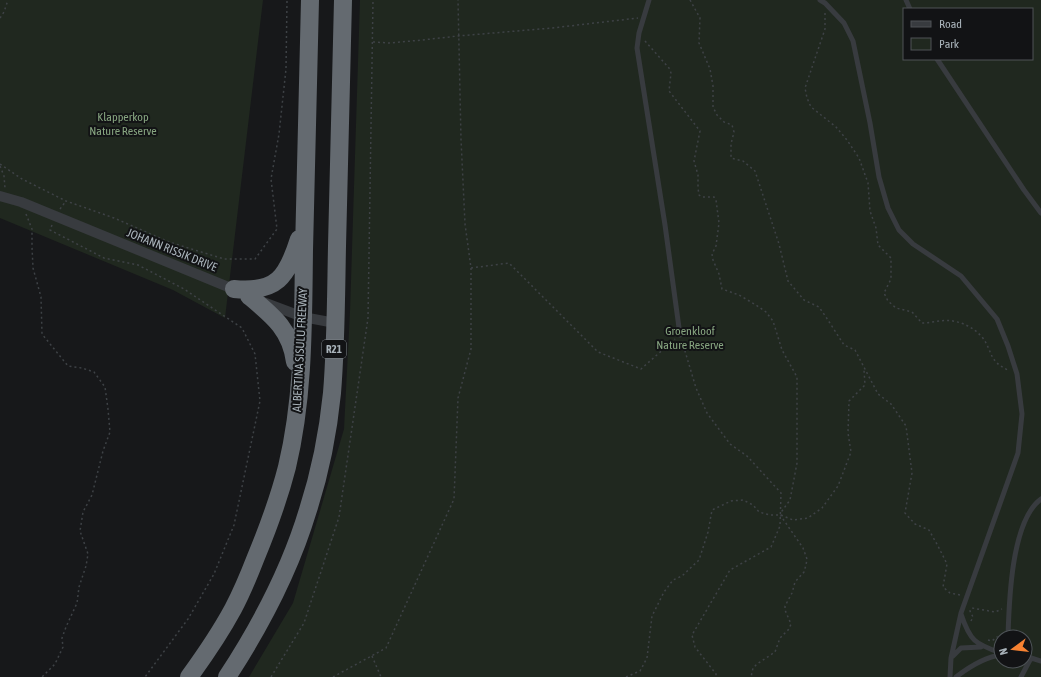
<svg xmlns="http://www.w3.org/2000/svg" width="1041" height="677" font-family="'Asap Condensed',sans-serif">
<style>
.green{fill:#20281f;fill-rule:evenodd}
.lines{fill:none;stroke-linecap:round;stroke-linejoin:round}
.path{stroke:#3e4246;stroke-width:1.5;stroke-dasharray:2 3;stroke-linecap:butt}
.lane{stroke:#383b3f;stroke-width:5}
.street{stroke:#383b3f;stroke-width:10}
.highway{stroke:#646a70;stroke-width:18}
.labels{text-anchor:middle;stroke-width:4;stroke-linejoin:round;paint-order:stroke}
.shield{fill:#121315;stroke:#7c8388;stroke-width:1}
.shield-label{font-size:11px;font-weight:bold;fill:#a9b3ba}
.park-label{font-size:12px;fill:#87a580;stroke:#121315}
.street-label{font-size:12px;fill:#a9b3ba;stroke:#121315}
</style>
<rect width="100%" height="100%" fill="#17181a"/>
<path class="green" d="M 0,0 L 263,0 L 225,318 L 173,290 L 0,218 Z
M 360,0 L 1041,0 L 1041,677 L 249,677 L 293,603 L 344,429 L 350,312 ZM 904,9 L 1032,9 L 1032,59 L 904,59 ZM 1001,637 L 1025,637 L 1025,661 L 1001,661 Z"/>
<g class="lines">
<path class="path" d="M 690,0 L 700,18 L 699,43 L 710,69 L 713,86 L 713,107 L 717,115 L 724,122 L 732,125 L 734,132 L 731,144 L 731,158 L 743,161 L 755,171 L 779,244 L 788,281 L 804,300 L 819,307 L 826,317 L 844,345 L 855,350 L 878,394 L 891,404 L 906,426 L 912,473 L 905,513 L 915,524 L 929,530 L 938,546 L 947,564 L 943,587 L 950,593 L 960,595
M 825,13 L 825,29 L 805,88 L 807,98 L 811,107 L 836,127 L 847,140 L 859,158 L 868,183 L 870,211 L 876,228 L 878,245 L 891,258 L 891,279 L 884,293 L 888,301 L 896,308 L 912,312 L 922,323 C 932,323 943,319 953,321 C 964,323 974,328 982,337 C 993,351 988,361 1008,370
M 0,18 L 4,12 L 8,0
M 645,41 L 669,68 L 671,73 L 669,91 L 700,131 L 694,161 L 698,175 L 698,188 L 699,195 L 702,197 L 714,197 L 716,200 L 719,223 L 716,246 L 712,254 L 713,260 L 719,274 L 722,289 L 739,295 L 756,305 L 766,312 L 773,321 L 782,350 L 797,377 L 797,463 L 790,500 L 782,511 L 781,516 L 803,548 L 807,559 L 806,565 L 804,572 L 795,582 L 792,593 L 785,606 L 785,610 L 791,624 L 789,629 L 780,638 L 775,652 L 757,664 L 753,668 L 751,677
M 373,42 L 390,43 L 422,40 L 458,36 L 552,28 L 638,18
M 0,164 L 22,179 L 66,201 L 114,218 L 169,242 L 224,259 L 255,259 L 277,229 L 271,179 L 279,134 L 286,69 L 287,0
M 0,166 L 4,176 L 5,188
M 60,209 L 66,201
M 26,214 L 32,229 L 32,247 L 33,268 L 41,297 L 42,334 L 68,366 L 82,368 L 94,372 L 105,387 L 108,409 L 110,432 L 103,451 L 92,495 L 83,512 L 80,531 L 88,554 L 86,566 L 79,587 L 77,603 L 66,627 L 62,638 L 63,647 L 55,664 L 42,677
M 52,225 L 50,230 L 104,258 L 138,265 L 184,289 L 242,328 L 255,354 L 260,401 L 234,525 L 214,574 L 188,619 L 145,677
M 471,268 L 509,263 L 598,352 L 641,369 L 675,339
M 682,341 L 696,388 L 707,413 L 730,444 L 747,456 L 781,493 L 780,526 L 771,547 L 730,570 L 692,635 L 695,647 L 716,674 L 716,677
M 971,621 L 973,617 L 970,611 L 972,608 L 995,612 L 1002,609
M 988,640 L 992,641 L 997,637 L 1001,638
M 372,656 L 381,677
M 271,677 L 304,623 L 339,517 L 368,318 L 373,0
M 333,677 L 386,648 L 454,499 L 458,398 L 471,349 L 471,268 L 465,224 L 461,139 L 458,0
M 626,677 L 640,671 L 647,658 L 652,616 L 664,592 L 673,580 L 682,576 L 699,560 L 708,532 L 712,510 L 731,501 L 743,500 L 753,505 L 759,512 L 770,515 L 781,515 L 793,520 L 808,518 L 822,508 L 838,486 L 851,452 L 848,433 L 849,401 L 865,385 L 864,370"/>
<path class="lane" d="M 649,0 L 639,33 L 637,48 L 665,225 L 680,335
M 820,0 L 825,3 L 844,23 L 853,41 L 870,123 L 879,177 L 888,208 L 899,230 L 913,244 L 961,276 L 997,319 L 1008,346 L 1017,374 L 1022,414 L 1018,453 L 961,613 L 951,658 L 950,677
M 906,0 L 910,9
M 937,59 L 1024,190 L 1041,213
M 961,614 C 970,641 975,644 1001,653
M 1008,637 C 1009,603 1011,521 1041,499
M 953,656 L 961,648 L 981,647
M 1025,656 L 1041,661
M 956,677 C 969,667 984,657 1001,655
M 1021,677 L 1031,658"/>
<path class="street" d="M 0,196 L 21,202 L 238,291
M 263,302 L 303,317 L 335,323"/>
<path class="highway" d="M 234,289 C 277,293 287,277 299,239
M 249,296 C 273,316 291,330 295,362
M 189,677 C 205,655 220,633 233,609 C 242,592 249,575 256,557 C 268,528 279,498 287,467 C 304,396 303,323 304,250 C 306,167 308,83 310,0
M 227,677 C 261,625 290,570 308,510 C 320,473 328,433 332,393 C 336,345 336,295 337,246 C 339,164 341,82 343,0"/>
</g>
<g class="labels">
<rect class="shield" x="322" y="340" width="24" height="18" rx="3"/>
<g class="shield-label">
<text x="334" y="353">R21</text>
</g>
<g class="park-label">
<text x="123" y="121">Klapperkop<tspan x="123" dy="14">Nature Reserve</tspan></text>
<text x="690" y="335">Groenkloof<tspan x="690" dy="14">Nature Reserve</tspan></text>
</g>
<g class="street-label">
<text transform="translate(172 250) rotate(22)" y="4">JOHANN RISSIK DRIVE</text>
<text transform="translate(300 350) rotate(-87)" y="4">ALBERTINA SISULU FREEWAY</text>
</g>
</g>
<rect x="903" y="8" width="130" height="52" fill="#121315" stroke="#4e5357"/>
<rect x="911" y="21" width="20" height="6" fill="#383b3f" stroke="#4e5357"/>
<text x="939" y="28" font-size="12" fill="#a9b3ba">Road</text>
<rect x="911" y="38" width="20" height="12" fill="#20281f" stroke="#4e5357"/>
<text x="939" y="48" font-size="12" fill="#a9b3ba">Park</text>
<g transform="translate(1013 649) rotate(255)"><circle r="19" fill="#121315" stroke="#4e5357"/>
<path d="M0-3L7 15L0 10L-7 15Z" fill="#f78232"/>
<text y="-6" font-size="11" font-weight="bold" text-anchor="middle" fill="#a9b3ba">N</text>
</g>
</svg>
